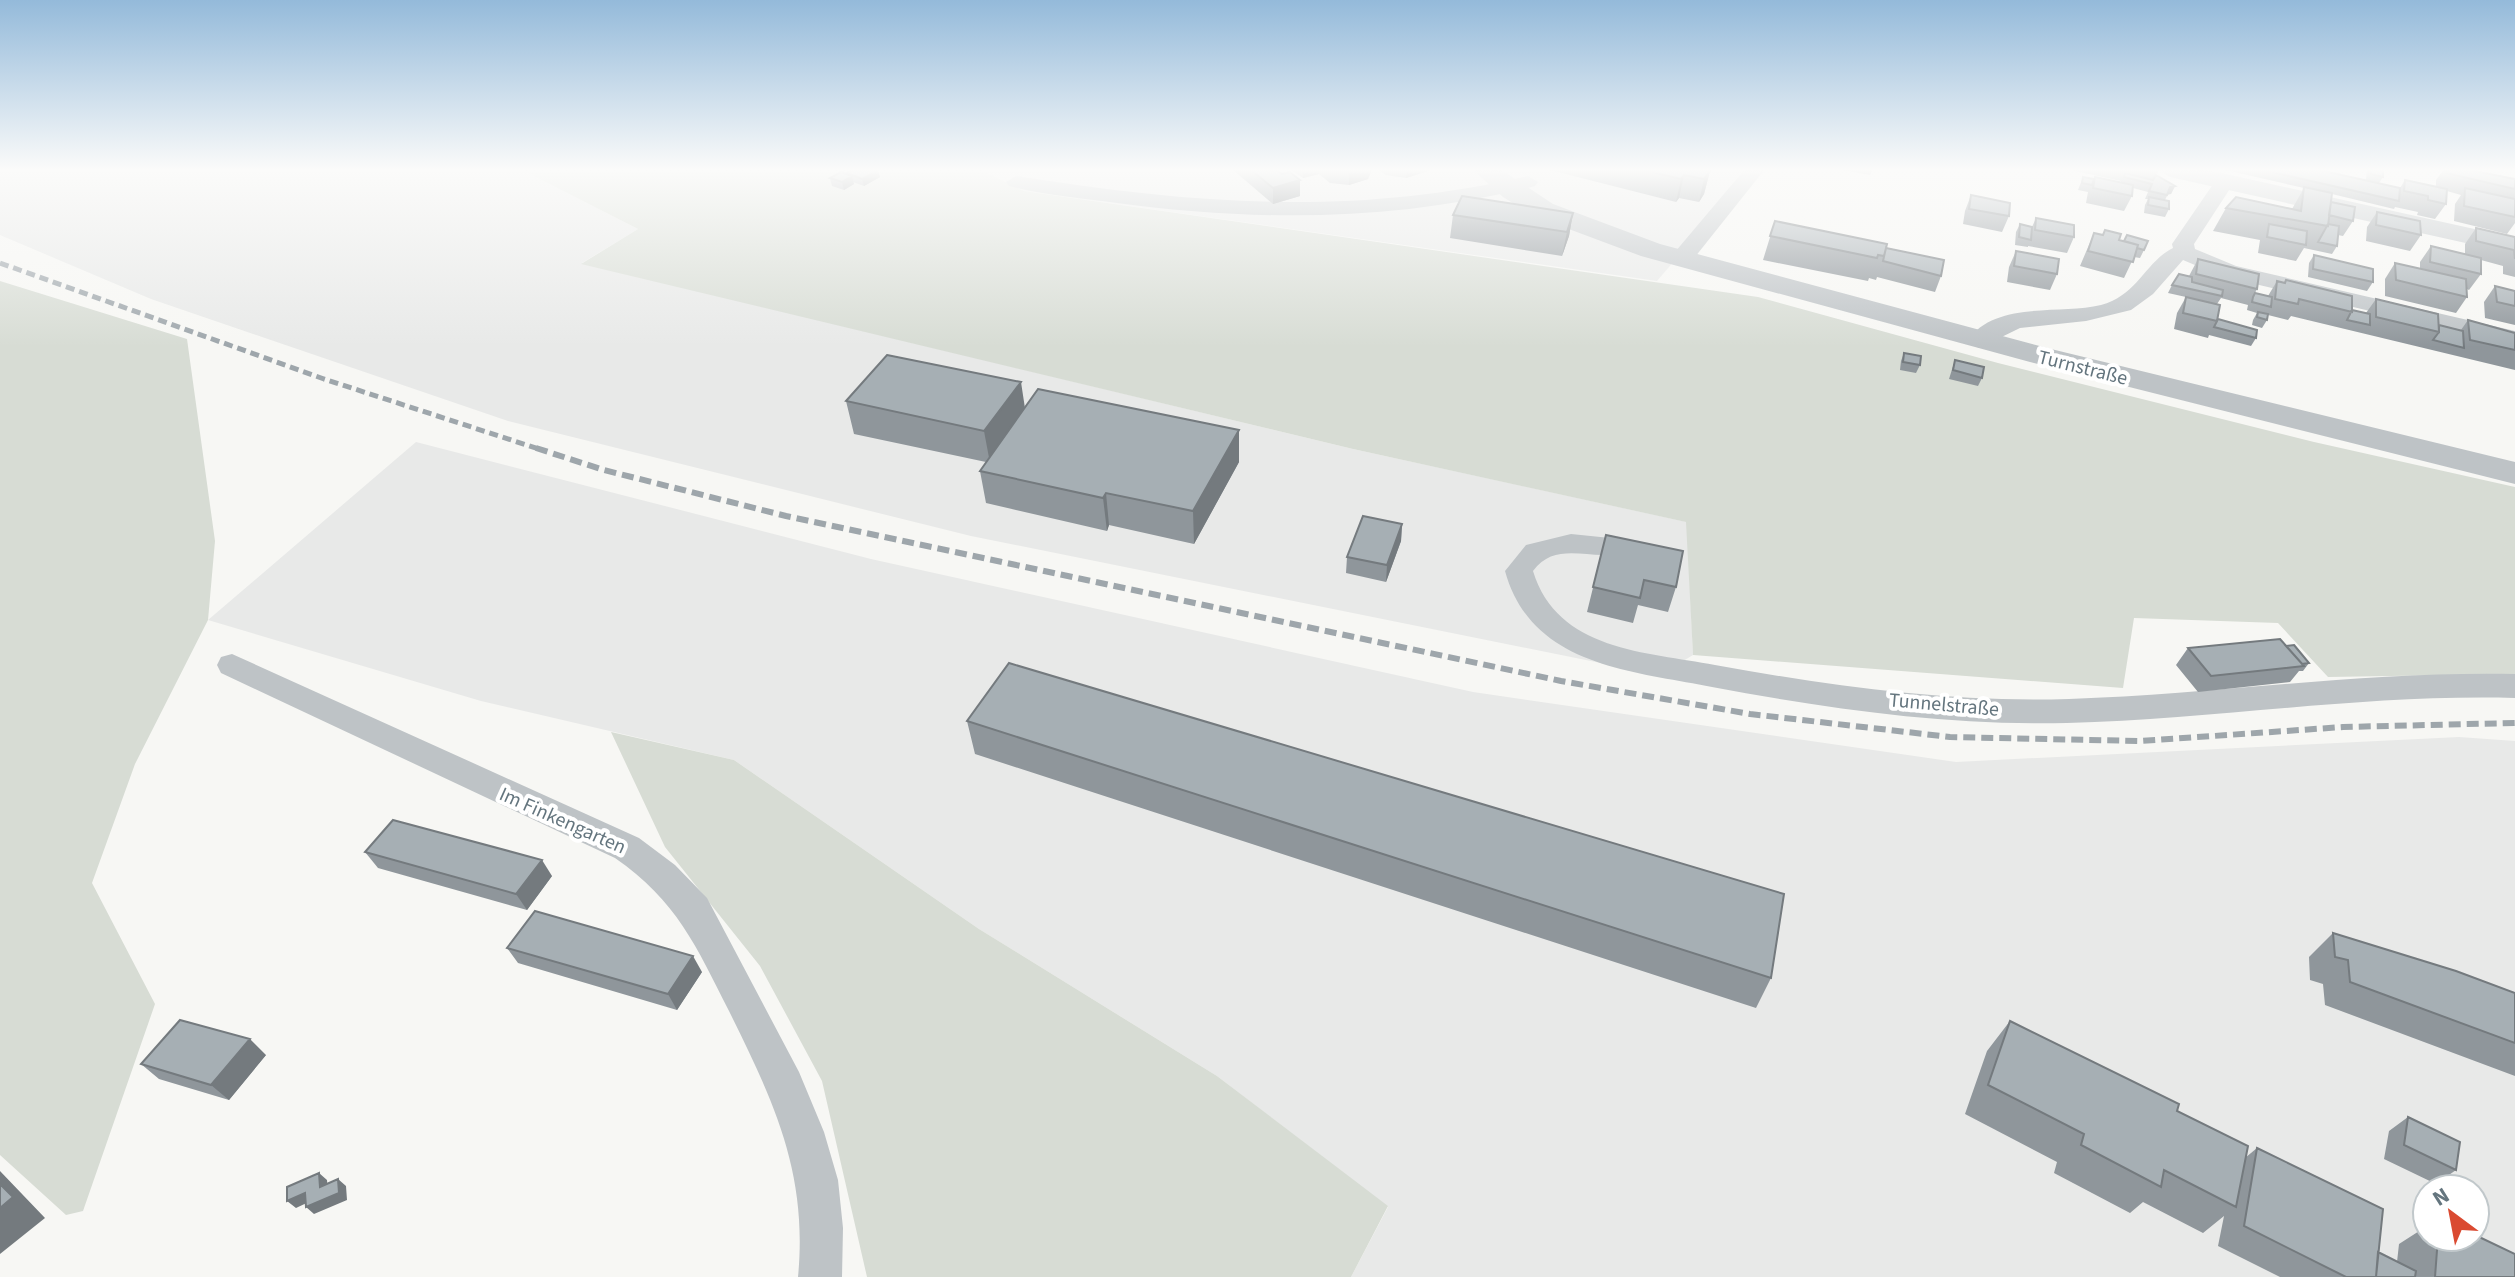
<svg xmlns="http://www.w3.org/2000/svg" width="2515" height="1277" font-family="'Source Sans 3',sans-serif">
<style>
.built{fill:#e8e9e8;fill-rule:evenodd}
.green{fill:#d7dcd4}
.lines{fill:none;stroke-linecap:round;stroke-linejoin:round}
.minor{fill:#bec3c6;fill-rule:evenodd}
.tertiary{fill:#bec3c6;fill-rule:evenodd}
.rail-far1{stroke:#9ea6ab;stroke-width:5;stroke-dasharray:9 5;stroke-linecap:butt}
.rail{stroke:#9ea6ab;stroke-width:6;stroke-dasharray:12 6;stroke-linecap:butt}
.wall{fill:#8f969b}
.shaded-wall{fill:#747a7e}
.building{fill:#a6afb4;stroke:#747a7e;stroke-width:2}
.labels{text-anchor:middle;stroke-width:8;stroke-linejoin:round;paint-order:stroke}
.street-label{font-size:20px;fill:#64757e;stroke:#fff}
</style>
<rect width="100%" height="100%" fill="#f7f7f4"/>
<path class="built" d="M 0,169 L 520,169 L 638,229 L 582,263 L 1353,449 L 1687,522 L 1693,655 L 1660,675 L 971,536 L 508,421 L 151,299 L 0,235 Z
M 990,169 L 1753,169 L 1657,281 L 1024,191 L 985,172 Z
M 416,442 L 871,559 L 1473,692 L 1956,762 L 2459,737 L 2515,741 L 2515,1277 L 1351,1277 L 1388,1207 L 1217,1076 L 979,929 L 734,760 L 481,701 L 208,620 ZM 2427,1189 L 2475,1189 L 2475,1237 L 2427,1237 Z"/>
<path class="green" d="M 520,169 L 979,169 L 1024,191 L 1758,297 L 1998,363 L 2314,442 L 2515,487 L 2515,674 L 2328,677 L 2278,623 L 2134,618 L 2123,688 L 1693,655 L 1686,522 L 1353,449 L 581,264 L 638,229 Z
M 0,281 L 187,339 L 215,541 L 208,620 L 135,764 L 92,883 L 155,1004 L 83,1211 L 66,1215 L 0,1155 Z
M 611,732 L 734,760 L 979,929 L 1217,1076 L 1388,1206 L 1351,1277 L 867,1277 L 822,1081 L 760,966 L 665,847 Z"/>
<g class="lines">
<path class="minor" d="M 1745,169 L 1765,169 L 1691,262 L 1675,262 L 1672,257 L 1675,252 Z
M 2225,175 L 2235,181 L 2194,244 L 2195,249 L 2236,266 L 2515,331 L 2515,345 L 2221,276 L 2183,260 L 2153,294 L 2131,310 L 2086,321 L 2020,328 L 1979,348 L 1967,341 C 1995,300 2060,315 2101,305 C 2138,295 2145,262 2173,248 L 2172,244 L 2218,177 Z
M 1016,176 C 1196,204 1349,217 1528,176 L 1538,182 L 1535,186 C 1397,221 1259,222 1117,203 C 1081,198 1044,195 1009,186 L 1006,182 Z
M 1571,534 L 1620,539 L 1624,546 L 1620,553 C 1590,561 1556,540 1533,571 C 1557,651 1647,652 1715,665 C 1831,686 1950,703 2069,699 C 2218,694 2365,671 2515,674 L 2515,698 C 2365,694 2217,719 2067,723 C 1948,726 1829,709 1712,687 C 1631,671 1531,666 1505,571 L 1526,545 Z
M 232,654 L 639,838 L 675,865 L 707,898 L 799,1072 L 824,1132 L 838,1180 L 843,1228 L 842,1277 L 798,1277 C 808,1173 774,1102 729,1011 C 696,946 677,901 615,858 L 221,673 L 217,665 L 221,657 Z"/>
<path class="tertiary" d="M 1472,169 L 1500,169 L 1553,204 L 1660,244 L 2051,349 L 2515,462 L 2515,484 L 2030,362 L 1641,256 L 1534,216 L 1503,197 Z
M 2157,169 L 2203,169 L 2515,238 L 2515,254 L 2170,177 Z"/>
<path class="rail-far1" d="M 0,263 L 324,379 L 542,450"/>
<path class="rail" d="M 536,448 L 604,470 L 786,516 L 1561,681 L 1750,714 L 1950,737 L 2141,741 L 2343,727 L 2515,723"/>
</g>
<path class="wall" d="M 1232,169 L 1275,169 L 1282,174 L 1300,180 L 1300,196 L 1273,204 Z
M 1290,169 L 1372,169 L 1368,179 L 1349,185 L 1330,183 L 1319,174 L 1303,178 Z
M 1377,169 L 1429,169 L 1428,171 L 1406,178 L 1386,175 Z
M 1546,169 L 1701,169 L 1710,171 L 1704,194 L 1699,202 L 1679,198 L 1676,202 Z
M 1836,169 L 1873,169 L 1870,175 Z
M 2066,169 L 2158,169 L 2156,175 L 2175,186 L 2171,194 L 2168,194 L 2165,200 L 2169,209 L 2165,217 L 2144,213 L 2145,205 L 2148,199 L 2145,199 L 2148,192 L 2133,188 L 2132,196 L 2124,211 L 2086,203 L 2088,192 L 2078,190 L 2083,177 L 2121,182 L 2121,181 Z
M 2221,169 L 2315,169 L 2366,180 L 2367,169 L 2383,169 L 2383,177 L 2379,183 L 2400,188 L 2405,180 L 2436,187 L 2436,180 L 2444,169 L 2465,169 L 2515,179 L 2515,223 L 2507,234 L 2454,221 L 2455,204 L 2461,195 L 2447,191 L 2446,204 L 2435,219 L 2417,215 L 2418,212 L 2395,207 L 2394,209 L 2332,194 L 2331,202 L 2353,221 L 2343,236 L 2338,235 L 2337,246 L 2332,254 L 2304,248 L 2296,261 L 2258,253 L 2260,240 L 2213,231 L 2226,208 L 2292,209 L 2304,188 Z
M 847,173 L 880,177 L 864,186 L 853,182 L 854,184 L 844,190 L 832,186 L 830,178 L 848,175 Z
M 1971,195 L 2009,216 L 2002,232 L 1963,224 L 1965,211 Z
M 2377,212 L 2421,235 L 2410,251 L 2366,241 L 2367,227 Z
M 1573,213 L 1569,236 L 1562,256 L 1450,238 L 1453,215 Z
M 2036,218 L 2074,237 L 2067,253 L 2028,246 L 2028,247 L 2015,245 L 2016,232 L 2020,224 L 2032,227 Z
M 1775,221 L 1886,248 L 1941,276 L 1935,292 L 1877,277 L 1876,280 L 1869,278 L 1868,281 L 1763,260 Z
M 2476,228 L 2515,237 L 2515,277 L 2503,274 L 2503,266 L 2481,260 L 2481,274 L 2469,290 L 2467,289 L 2467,297 L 2456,313 L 2385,296 L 2385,279 L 2395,263 L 2420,269 L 2420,262 L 2431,246 L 2465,254 L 2465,244 Z
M 2094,233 L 2119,240 L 2144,250 L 2140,258 L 2134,257 L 2124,278 L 2080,266 Z
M 2016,251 L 2057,274 L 2050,290 L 2007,282 L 2009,267 Z
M 2314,255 L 2373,282 L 2367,291 L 2308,277 L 2309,263 Z
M 2198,259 L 2257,289 L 2255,293 L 2268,296 L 2277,281 L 2284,283 L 2286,280 L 2352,310 L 2366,313 L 2376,299 L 2439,325 L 2461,330 L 2468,320 L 2515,333 L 2515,370 L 2291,316 L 2288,320 L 2268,315 L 2267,320 L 2262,328 L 2252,325 L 2253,320 L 2257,313 L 2247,310 L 2248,305 L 2221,298 L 2217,304 L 2218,319 L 2256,338 L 2251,346 L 2209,335 L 2208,338 L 2174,329 L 2177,313 L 2186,297 L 2168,293 L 2172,285 L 2189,276 Z
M 2495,286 L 2515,291 L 2515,325 L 2485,318 L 2484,302 Z
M 1904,353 L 1920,365 L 1916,373 L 1900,370 L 1901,361 Z
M 1955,360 L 1982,378 L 1978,386 L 1949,379 Z
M 846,401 L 1025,407 L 1239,430 L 1239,462 L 1194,544 L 1109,525 L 1107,531 L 986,503 L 980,471 L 986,462 L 854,434 Z
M 1402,524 L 1401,541 L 1386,582 L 1346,573 L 1347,557 Z
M 1606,535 L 1676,587 L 1668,612 L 1638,605 L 1633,623 L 1587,612 Z
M 2286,646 L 2309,663 L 2303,671 L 2299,671 L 2290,682 L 2198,692 L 2176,665 L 2188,648 Z
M 967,721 L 1771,978 L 1756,1008 L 975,754 Z
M 365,852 L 552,876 L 527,910 L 378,868 Z
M 2333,933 L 2515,993 L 2515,1076 L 2325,1005 L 2323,984 L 2310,980 L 2309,957 Z
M 507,948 L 702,972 L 677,1010 L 518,963 Z
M 2010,1021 L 2177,1111 L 2245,1158 L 2257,1148 L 2378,1252 L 2397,1262 L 2399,1244 L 2427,1226 L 2427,1237 L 2475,1237 L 2515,1277 L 2280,1277 L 2218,1246 L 2224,1216 L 2203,1233 L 2143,1202 L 2130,1213 L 2054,1173 L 2057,1162 L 1965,1114 L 1987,1051 Z
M 266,1055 L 229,1100 L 159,1079 L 141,1064 Z
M 2408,1117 L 2456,1170 L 2436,1184 L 2384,1159 L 2389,1131 Z"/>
<path class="shaded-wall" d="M 1303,169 L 1319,169 L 1319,174 L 1303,178 Z
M 1349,169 L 1372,169 L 1368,179 L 1349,185 Z
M 1412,169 L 1429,169 L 1428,171 L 1406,178 L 1407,170 Z
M 878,170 L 880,177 L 864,186 L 862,179 Z
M 1710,171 L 1704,194 L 1699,202 L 1704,179 Z
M 1684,175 L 1679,198 L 1676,202 L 1681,179 Z
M 852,176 L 854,184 L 844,190 L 842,182 Z
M 1300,180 L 1300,196 L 1273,204 L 1273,188 Z
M 2175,186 L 2171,194 L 2166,195 L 2170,187 Z
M 1573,213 L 1569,236 L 1562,256 L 1567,232 Z
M 1021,382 L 1026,415 L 990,463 L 984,431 Z
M 1239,430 L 1239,462 L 1194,544 L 1193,511 Z
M 1106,493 L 1109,525 L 1107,531 L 1103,498 Z
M 1402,524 L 1401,541 L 1386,582 L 1387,565 Z
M 542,860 L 552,876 L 527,910 L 516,894 Z
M 693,956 L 702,972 L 677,1010 L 668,994 Z
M 250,1039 L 266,1055 L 229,1100 L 211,1085 Z
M 0,1171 L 45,1218 L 0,1254 Z
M 319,1173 L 327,1180 L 328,1194 L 320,1187 Z
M 338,1179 L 346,1186 L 347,1200 L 314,1214 L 306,1207 Z
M 305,1193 L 313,1200 L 296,1208 L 287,1201 Z"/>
<path class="building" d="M 855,169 L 876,169 L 878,170 L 862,179 L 847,173 Z
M 1250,169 L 1275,169 L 1282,174 L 1290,172 L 1300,180 L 1273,188 Z
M 1639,169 L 1701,169 L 1710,171 L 1704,179 L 1684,175 L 1681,179 Z
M 2141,169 L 2158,169 L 2157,172 Z
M 2258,169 L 2315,169 L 2400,188 L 2399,201 Z
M 2371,169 L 2383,169 L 2383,177 L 2371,174 Z
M 2446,169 L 2465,169 L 2515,179 L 2515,189 L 2446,173 Z
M 841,172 L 852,176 L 842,182 L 830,178 Z
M 2125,173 L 2153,180 L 2156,175 L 2175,186 L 2170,187 L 2167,195 L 2149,191 L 2152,184 L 2124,177 Z
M 2083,177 L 2094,179 L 2092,185 L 2082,183 Z
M 2095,177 L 2133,185 L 2132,196 L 2093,188 Z
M 2405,180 L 2447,189 L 2446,204 L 2428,200 L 2428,196 L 2404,191 Z
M 2304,187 L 2332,193 L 2328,226 L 2226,208 L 2236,197 L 2301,211 Z
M 2465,188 L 2515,199 L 2515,217 L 2464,206 Z
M 1971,195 L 2010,203 L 2009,216 L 1969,209 Z
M 1462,196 L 1573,213 L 1567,232 L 1453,215 Z
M 2149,197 L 2169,201 L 2169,209 L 2148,205 Z
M 2331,202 L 2355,207 L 2353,221 L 2329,215 Z
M 2377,212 L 2420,221 L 2421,235 L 2376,225 Z
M 2036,218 L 2074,225 L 2074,237 L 2035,230 Z
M 1775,221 L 1887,244 L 1884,256 L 1878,255 L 1877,258 L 1770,236 Z
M 2020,224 L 2032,227 L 2031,240 L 2019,237 Z
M 2269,224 L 2307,231 L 2306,245 L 2267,237 Z
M 2328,224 L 2339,226 L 2337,246 L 2318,242 Z
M 2476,228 L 2515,237 L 2515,259 L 2514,250 L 2476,241 Z
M 2105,230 L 2121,234 L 2119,240 L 2138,245 L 2133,262 L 2088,251 L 2094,233 L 2103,235 Z
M 2127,235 L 2148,241 L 2144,250 L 2137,248 L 2138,245 L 2124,241 Z
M 2431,246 L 2481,258 L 2481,274 L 2430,262 Z
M 1886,248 L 1944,260 L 1941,276 L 1883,261 Z
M 2016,251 L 2059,259 L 2057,274 L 2014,266 Z
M 2314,255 L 2373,269 L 2373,282 L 2313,269 Z
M 2198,259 L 2259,274 L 2257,289 L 2196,274 Z
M 2395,263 L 2466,279 L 2467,297 L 2396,280 Z
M 2179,274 L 2192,277 L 2192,282 L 2223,290 L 2222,296 L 2172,285 Z
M 2286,280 L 2352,296 L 2352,312 L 2299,299 L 2298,304 L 2275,299 L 2277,281 L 2285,283 Z
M 2495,286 L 2515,291 L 2515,306 L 2497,302 Z
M 2255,293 L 2272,297 L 2271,307 L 2252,302 L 2253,297 Z
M 2186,297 L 2220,305 L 2217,321 L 2183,313 Z
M 2376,299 L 2438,314 L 2439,332 L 2376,317 Z
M 2352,310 L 2370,314 L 2370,325 L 2347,320 Z
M 2258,312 L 2268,314 L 2267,320 L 2257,317 Z
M 2218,319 L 2257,330 L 2256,338 L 2214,327 Z
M 2468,320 L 2515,333 L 2515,350 L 2470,340 Z
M 2439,325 L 2463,331 L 2464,348 L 2433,340 L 2439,332 Z
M 1904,353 L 1921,356 L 1920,365 L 1903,362 Z
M 887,355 L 1021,382 L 984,431 L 846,401 Z
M 1955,360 L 1984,367 L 1982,378 L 1953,370 Z
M 1038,389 L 1239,430 L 1193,511 L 1106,493 L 1103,498 L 980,471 Z
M 1363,516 L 1402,524 L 1387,565 L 1347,557 Z
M 1606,535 L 1683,551 L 1676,587 L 1644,580 L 1640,598 L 1593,587 Z
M 2280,639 L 2304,666 L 2211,676 L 2188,648 Z
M 2294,645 L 2309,663 L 2302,664 L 2286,646 Z
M 1009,663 L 1784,894 L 1771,978 L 967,721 Z
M 393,820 L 542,860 L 516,894 L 365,852 Z
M 535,911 L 693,956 L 668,994 L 507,948 Z
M 2333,933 L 2456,971 L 2515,993 L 2515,1043 L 2350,982 L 2348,960 L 2335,957 Z
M 180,1020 L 250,1039 L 211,1085 L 141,1064 Z
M 2010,1021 L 2179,1104 L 2177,1111 L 2248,1146 L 2236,1207 L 2164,1170 L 2161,1187 L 2081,1145 L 2084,1134 L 1988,1085 Z
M 2408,1117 L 2460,1142 L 2456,1170 L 2404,1145 Z
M 2257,1148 L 2383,1209 L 2376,1277 L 2346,1277 L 2244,1226 Z
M 319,1173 L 320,1187 L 338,1179 L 339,1193 L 306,1207 L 305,1193 L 287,1201 L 287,1187 Z
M 0,1184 L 13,1197 L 0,1208 Z
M 2475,1235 L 2515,1254 L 2515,1277 L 2435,1277 L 2438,1237 L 2475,1237 Z
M 2378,1252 L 2416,1271 L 2415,1277 L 2376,1277 Z"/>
<linearGradient id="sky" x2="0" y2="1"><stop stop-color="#94bada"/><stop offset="0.49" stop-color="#fbfbfa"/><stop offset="1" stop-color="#fbfbfa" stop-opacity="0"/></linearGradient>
<rect width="2515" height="347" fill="url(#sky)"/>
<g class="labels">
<g class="street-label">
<text transform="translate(2083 367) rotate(14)" y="7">Turnstraße</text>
<text transform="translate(1944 704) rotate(5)" y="7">Tunnelstraße</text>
<text transform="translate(563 820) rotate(24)" y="7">Im Finkengarten</text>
</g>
</g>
<g transform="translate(2451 1213) rotate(328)"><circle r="38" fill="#ffffff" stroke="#c1c8cb" stroke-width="2"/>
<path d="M0-6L14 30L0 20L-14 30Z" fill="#da4a31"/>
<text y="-12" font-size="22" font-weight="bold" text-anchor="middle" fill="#64757e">N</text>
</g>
</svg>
